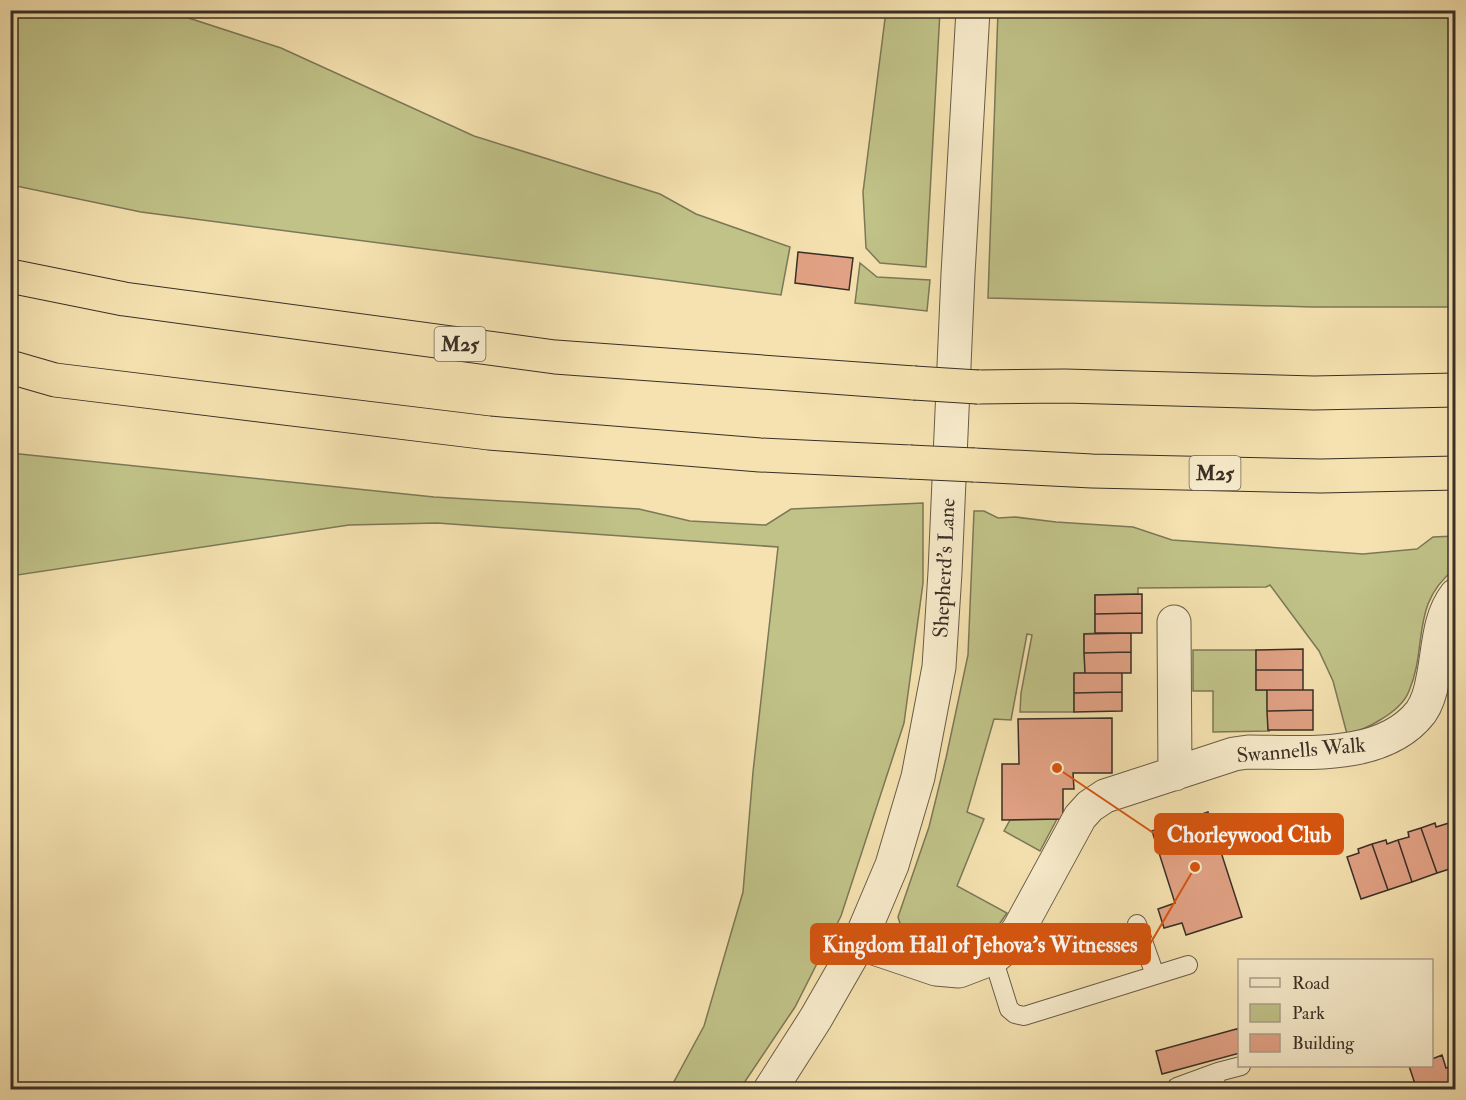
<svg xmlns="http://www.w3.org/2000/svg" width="1466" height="1100" font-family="'IM FELL Double Pica',serif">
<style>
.green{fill:#c0c288;stroke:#7c7857;stroke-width:1.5}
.building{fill:#e2a285;stroke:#392f26;stroke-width:1.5}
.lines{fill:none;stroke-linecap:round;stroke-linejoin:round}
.service-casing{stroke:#685c48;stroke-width:20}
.minor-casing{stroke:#685c48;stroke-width:35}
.motorway-casing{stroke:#392f26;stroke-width:35}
.service{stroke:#f8eccc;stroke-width:18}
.minor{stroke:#f8eccc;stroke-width:33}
.motorway{stroke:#f5e2b0;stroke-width:33}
.motorway-bridge-casing{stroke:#392f26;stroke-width:35;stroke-linecap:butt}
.motorway-bridge{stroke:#f5e2b0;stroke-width:33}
.labels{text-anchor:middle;stroke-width:4.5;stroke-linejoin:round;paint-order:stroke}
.shield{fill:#f8eccc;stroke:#726858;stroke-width:1.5}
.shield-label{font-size:20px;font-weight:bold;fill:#392f26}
.street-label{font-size:21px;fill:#392f26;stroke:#f8eccc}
.leader{fill:none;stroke:#d6550f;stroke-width:2}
.callout-dot{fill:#d6550f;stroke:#f8eccc;stroke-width:2}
.callout{fill:#d6550f;stroke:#d6550f;stroke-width:2}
.callout-label{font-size:22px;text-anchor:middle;font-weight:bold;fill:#fff}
</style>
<rect width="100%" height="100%" fill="#f5e2b0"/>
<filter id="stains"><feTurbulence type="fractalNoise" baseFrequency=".00333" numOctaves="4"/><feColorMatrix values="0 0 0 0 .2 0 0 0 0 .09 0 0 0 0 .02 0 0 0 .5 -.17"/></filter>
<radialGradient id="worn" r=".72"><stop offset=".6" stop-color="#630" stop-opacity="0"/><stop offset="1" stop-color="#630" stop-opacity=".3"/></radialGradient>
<path class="green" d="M 61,11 L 167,11 L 281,48 L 474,136 L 660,194 L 696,214 L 790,247 L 781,295 L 141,212 L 11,185 L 11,18 Z
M 886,11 L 940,11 L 926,267 L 880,263 L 866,248 L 863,192 Z
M 998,11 L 1455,11 L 1455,307 L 1312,307 L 988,298 Z
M 860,263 L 877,277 L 930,280 L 927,311 L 855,303 Z
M 10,453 L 434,497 L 639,509 L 690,521 L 766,525 L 791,509 L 923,503 L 923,583 L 904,723 L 841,916 L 795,1007 L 740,1089 L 670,1089 L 704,1026 L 743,892 L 753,772 L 778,547 L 437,523 L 349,525 L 11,576 Z
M 974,511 L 984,511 L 998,518 L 1015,517 L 1056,522 L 1133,527 L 1172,540 L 1363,554 L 1417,549 L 1433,537 L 1455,536 L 1455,569 C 1410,603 1428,647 1409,691 C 1404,704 1392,713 1380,720 C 1369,727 1360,731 1347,734 L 1333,681 L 1319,651 L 1270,585 L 1266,587 L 1138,588 L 1138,594 L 1095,595 L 1095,633 L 1084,634 L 1085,673 L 1074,674 L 1074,712 L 1020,712 L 1021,693 L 1032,635 L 1027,634 L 1011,720 L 994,719 L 967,812 L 984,819 L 957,886 L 1007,913 C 990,941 961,958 929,948 C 913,943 902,933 898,917 L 929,827 L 946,758 L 968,655 Z
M 1193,650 L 1256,650 L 1256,690 L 1267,690 L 1268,730 L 1270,731 L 1213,732 L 1213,691 L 1193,691 Z
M 1057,819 L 1040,851 L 1004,831 L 1010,820 Z"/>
<path class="building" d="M 798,252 L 853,258 L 849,290 L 795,283 Z
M 1142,594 L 1142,613 L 1095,614 L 1095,595 Z
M 1142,613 L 1142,633 L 1095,633 L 1095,614 Z
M 1131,633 L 1131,652 L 1084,653 L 1084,634 Z
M 1303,649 L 1303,670 L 1256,670 L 1256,650 Z
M 1131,652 L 1131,673 L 1085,673 L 1084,653 Z
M 1256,670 L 1303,670 L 1303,690 L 1256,690 Z
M 1074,673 L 1122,673 L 1122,692 L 1074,693 Z
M 1267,690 L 1313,690 L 1313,710 L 1267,711 Z
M 1122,692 L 1122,711 L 1074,712 L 1074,693 Z
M 1313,710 L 1313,730 L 1268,730 L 1267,711 Z
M 1112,718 L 1112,773 L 1073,773 L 1074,789 L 1063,789 L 1063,819 L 1002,820 L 1002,764 L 1019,764 L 1018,719 Z
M 1208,812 L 1242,917 L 1186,935 L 1182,923 L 1164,928 L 1158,909 L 1175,903 L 1152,831 Z
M 1435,823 L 1436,827 L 1449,823 L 1456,843 L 1456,867 L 1437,873 L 1421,828 Z
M 1421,828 L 1437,873 L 1412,882 L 1398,840 L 1409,837 L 1408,832 Z
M 1386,840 L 1387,844 L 1398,840 L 1412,882 L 1388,890 L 1372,844 Z
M 1372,844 L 1388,890 L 1361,899 L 1347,857 L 1359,853 L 1358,849 Z
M 1240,1028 L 1240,1053 L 1162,1074 L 1156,1051 Z
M 1442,1055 L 1446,1068 L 1456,1065 L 1456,1090 L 1438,1090 L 1437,1085 L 1424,1090 L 1417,1090 L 1409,1066 L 1432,1066 L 1432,1059 Z"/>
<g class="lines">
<defs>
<path id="service" d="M 1137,924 L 1155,975
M 993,958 L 1009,1009 L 1015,1014 L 1024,1016 L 1188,965
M 1177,1087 L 1218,1072
M 1211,1090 L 1218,1072 L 1241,1066"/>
<path id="minor" d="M 1174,622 L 1175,774
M 859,943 L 936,969 L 959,971 L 993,958 L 1006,947 L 1019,929 L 1080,817 L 1090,806 L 1105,796 L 1234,754 L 1248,752 C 1303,752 1383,761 1421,712 C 1428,702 1431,690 1433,678 C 1439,650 1438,618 1456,595
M 770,1090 L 816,1018 L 859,943 L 892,865 L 918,777 L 939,667 L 945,572 L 958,274 L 973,10"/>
<path id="motorway" d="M 10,276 L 124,299 L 555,357 L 914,383
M 10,367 L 55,380 L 489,433 L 760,455 L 910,462
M 978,387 L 1065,386 L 1314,393 L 1456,390
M 974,465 L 1092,471 L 1321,476 L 1456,473"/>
</defs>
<use href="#service" class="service-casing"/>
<use href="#minor" class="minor-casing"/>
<use href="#motorway" class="motorway-casing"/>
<use href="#service" class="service"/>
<use href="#minor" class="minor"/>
<use href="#motorway" class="motorway"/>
<defs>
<path id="motorway-bridge" d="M 914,383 L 978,387
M 910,462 L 974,465"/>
</defs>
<use href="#motorway-bridge" class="motorway-bridge-casing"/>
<use href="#motorway-bridge" class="motorway-bridge"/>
</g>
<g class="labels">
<g class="shield">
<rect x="434.5" y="327" width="51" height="34" rx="4.5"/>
<rect x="1189.5" y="456" width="51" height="34" rx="4.5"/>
</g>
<g class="shield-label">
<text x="460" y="351">M25</text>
<text x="1215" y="480">M25</text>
</g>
<g class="street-label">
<text transform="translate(944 568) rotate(-87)" y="7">Shepherd's Lane</text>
<text transform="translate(1301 750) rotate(-5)" y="7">Swannells Walk</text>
</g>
</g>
<path class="leader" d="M1057 768L1155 834M1195 867L1150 944"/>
<g class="callout-dot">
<circle cx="1057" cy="768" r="6"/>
<circle cx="1195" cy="867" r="6"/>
</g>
<g class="callout">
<rect x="1155" y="814" width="188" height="40" rx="6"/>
<rect x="811" y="924" width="339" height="40" rx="6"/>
</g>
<g class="callout-label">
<text x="1249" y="842">Chorleywood Club</text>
<text x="980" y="952">Kingdom Hall of Jehova's Witnesses</text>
</g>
<rect width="1466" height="1100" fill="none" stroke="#f5e2b0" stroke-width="36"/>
<rect x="12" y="12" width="1442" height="1076" fill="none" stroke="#392f26" stroke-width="3"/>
<rect x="18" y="18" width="1430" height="1064" fill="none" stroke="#392f26" stroke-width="1.5"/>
<rect x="1238" y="959" width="195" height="108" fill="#f8eccc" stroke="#aca08a" stroke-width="1.5"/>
<rect x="1250" y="978" width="30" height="9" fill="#f8eccc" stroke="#aca08a" stroke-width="1.5"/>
<text x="1292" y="989" font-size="18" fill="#392f26">Road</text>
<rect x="1250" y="1004" width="30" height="18" fill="#c0c288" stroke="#aca08a" stroke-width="1.5"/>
<text x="1292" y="1019" font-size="18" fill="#392f26">Park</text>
<rect x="1250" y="1034" width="30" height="18" fill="#e2a285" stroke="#aca08a" stroke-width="1.5"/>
<text x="1292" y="1049" font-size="18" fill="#392f26">Building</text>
<rect width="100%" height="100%" filter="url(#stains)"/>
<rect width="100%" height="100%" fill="url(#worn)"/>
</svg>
